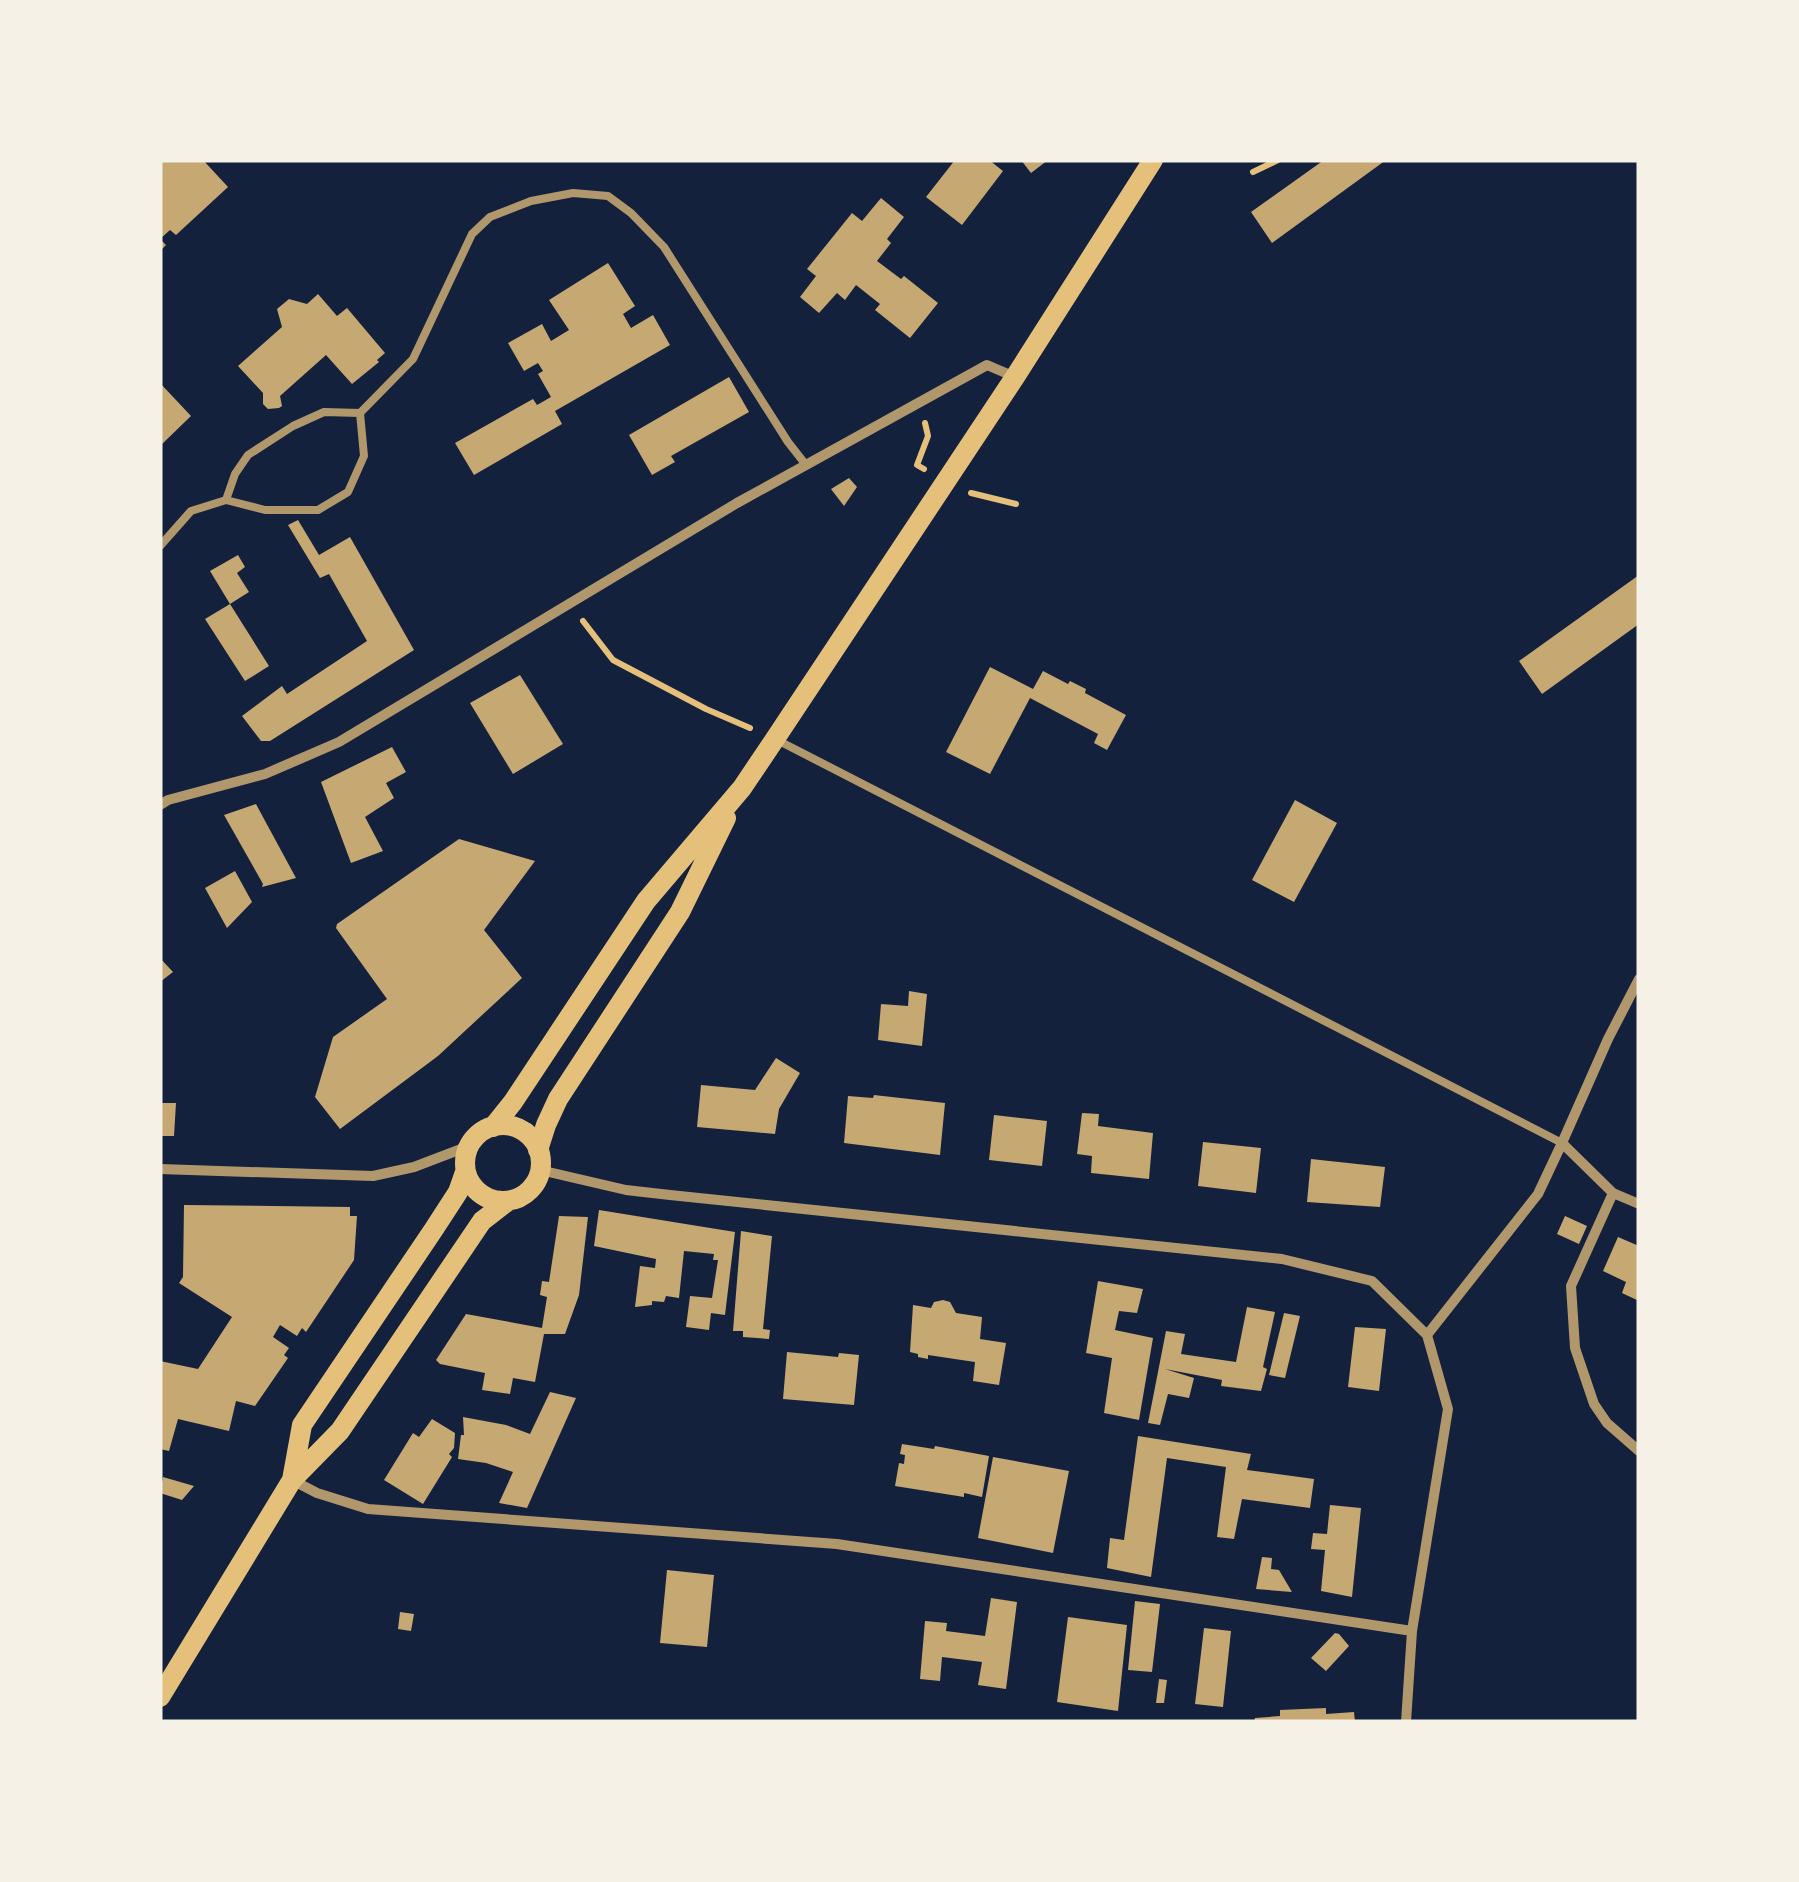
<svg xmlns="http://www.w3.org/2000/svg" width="1799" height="1882" font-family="'Noto Sans',sans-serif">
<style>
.building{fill:#c6a872}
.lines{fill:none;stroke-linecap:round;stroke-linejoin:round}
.path{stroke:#e5c07b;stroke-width:6}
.service{stroke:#b1986c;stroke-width:8}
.minor{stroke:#b1986c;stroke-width:10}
.secondary{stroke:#e5c07b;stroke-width:20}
</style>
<rect width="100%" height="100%" fill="#14213d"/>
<path class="building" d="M 160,160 L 203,160 L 228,187 L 176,235 L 170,230 L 160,239 L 166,245 L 160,251 Z
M 955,160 L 989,160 L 1003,171 L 962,225 L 926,197 Z
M 1021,160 L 1048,160 L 1031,173 Z
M 1324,160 L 1386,160 L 1272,243 L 1251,212 Z
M 881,198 L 904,217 L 887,239 L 891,243 L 877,261 L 901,279 L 904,276 L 938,303 L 910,338 L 875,310 L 880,304 L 856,285 L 845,300 L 837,293 L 819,313 L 800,297 L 816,276 L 807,269 L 852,213 L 862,221 Z
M 608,263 L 635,306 L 623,314 L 631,328 L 653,315 L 670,345 L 555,411 L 562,424 L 474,475 L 455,443 L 533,399 L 537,405 L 551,397 L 538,374 L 543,371 L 538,363 L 524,371 L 508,343 L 542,324 L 551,341 L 569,330 L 549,300 Z
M 318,294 L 337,316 L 347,308 L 385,353 L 377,360 L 379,362 L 352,384 L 326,355 L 280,396 L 282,406 L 279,408 L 268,409 L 263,404 L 263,393 L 238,366 L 282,327 L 277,309 L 289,299 L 307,304 Z
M 729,377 L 749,412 L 671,456 L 675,462 L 652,475 L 629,435 Z
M 160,383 L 191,416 L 160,446 Z
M 849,478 L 857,487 L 844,506 L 831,489 Z
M 298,520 L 319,555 L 350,537 L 414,650 L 270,741 L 261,741 L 242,716 L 282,686 L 287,694 L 367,641 L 329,574 L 320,578 L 288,525 Z
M 238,555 L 245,567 L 237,573 L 249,592 L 230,604 L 210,571 Z
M 1639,575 L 1639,624 L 1542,694 L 1519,661 Z
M 230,604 L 269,666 L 245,681 L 205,619 Z
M 990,667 L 1033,689 L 1043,671 L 1068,684 L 1070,681 L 1086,689 L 1085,693 L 1126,715 L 1107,750 L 1094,743 L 1098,734 L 1030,698 L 990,774 L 946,752 Z
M 520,675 L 563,744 L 513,774 L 470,703 Z
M 392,747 L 406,772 L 386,783 L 394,798 L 365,817 L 383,851 L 351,863 L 321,782 Z
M 1295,800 L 1337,823 L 1294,902 L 1252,880 Z
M 256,804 L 257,806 L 296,878 L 262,887 L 263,884 L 224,815 Z
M 459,839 L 535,861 L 484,930 L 522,978 L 438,1056 L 340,1129 L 315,1097 L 333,1037 L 387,999 L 336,928 L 337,924 Z
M 235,871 L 252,902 L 227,928 L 205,888 Z
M 160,958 L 173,972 L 160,982 Z
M 909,991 L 927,994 L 922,1046 L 878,1040 L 881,1004 L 908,1006 Z
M 776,1058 L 800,1073 L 779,1109 L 775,1134 L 697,1127 L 701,1085 L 755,1090 Z
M 874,1095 L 945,1103 L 940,1155 L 844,1143 L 848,1096 L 873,1098 Z
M 160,1103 L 176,1103 L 174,1136 L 160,1136 Z
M 1082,1113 L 1099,1114 L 1098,1126 L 1153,1133 L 1149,1179 L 1091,1173 L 1092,1156 L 1077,1154 Z
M 994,1115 L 1047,1121 L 1042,1166 L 989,1160 Z
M 1203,1142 L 1261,1148 L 1256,1193 L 1198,1186 Z
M 1311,1159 L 1385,1167 L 1380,1207 L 1307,1202 Z
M 184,1205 L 350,1207 L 350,1216 L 357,1216 L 354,1260 L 306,1332 L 302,1328 L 297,1336 L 280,1325 L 273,1337 L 289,1348 L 284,1355 L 288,1358 L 255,1406 L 236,1401 L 229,1431 L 178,1419 L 169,1451 L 160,1449 L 160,1361 L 198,1369 L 232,1317 L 179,1283 L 183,1277 Z
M 599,1210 L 735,1232 L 725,1315 L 711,1313 L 709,1330 L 686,1327 L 690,1296 L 712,1298 L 718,1260 L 713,1260 L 714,1254 L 684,1251 L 679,1298 L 666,1296 L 664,1302 L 652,1301 L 652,1305 L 635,1307 L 640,1266 L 655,1268 L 656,1259 L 594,1246 Z
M 559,1216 L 588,1217 L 579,1295 L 565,1334 L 544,1334 L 535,1382 L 513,1378 L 510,1394 L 482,1390 L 485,1373 L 440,1364 L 436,1360 L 466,1314 L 542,1328 L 547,1297 L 540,1295 L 542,1281 L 549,1282 Z
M 1565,1216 L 1587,1226 L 1579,1244 L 1557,1234 Z
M 741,1231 L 772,1236 L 763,1329 L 770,1330 L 769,1339 L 743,1337 L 743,1331 L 733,1331 Z
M 1618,1237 L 1639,1246 L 1639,1301 L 1622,1293 L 1626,1282 L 1603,1271 Z
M 1098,1281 L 1143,1289 L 1137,1313 L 1119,1311 L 1115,1330 L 1153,1338 L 1139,1420 L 1104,1413 L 1112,1358 L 1086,1353 Z
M 943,1300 L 950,1302 L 956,1313 L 982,1317 L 980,1339 L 1006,1343 L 999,1385 L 973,1381 L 975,1362 L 928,1355 L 928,1359 L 918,1357 L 918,1354 L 910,1352 L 913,1305 L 931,1308 L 934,1302 Z
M 1247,1307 L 1275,1312 L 1263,1367 L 1267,1369 L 1261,1391 L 1221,1386 L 1222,1380 L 1165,1369 L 1194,1378 L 1189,1398 L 1168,1394 L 1160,1425 L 1148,1423 L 1166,1331 L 1185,1334 L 1181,1354 L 1236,1362 Z
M 1284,1313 L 1300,1316 L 1285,1378 L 1269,1375 Z
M 1355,1327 L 1386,1329 L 1379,1391 L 1348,1387 Z
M 787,1352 L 838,1357 L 839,1353 L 859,1355 L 854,1405 L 783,1399 Z
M 550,1392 L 576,1398 L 527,1508 L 499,1503 L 513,1472 L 486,1463 L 458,1459 L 461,1435 L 464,1435 L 463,1417 L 506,1425 L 530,1434 Z
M 432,1419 L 455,1433 L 454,1448 L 449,1454 L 452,1457 L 423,1504 L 384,1480 L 413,1433 L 419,1437 Z
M 1138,1436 L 1251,1454 L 1247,1470 L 1314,1479 L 1310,1508 L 1242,1499 L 1234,1539 L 1217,1537 L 1226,1467 L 1167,1458 L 1151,1577 L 1107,1568 L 1110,1538 L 1124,1540 Z
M 902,1444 L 934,1449 L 935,1446 L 989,1456 L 982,1497 L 964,1493 L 964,1497 L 895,1486 L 899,1463 L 904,1464 L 905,1455 L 900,1454 Z
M 993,1457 L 1069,1471 L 1053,1553 L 978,1538 Z
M 163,1477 L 194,1486 L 182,1500 L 160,1493 Z
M 1330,1505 L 1361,1508 L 1352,1597 L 1321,1591 L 1325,1550 L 1311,1549 L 1313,1533 L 1327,1534 Z
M 1262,1557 L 1272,1558 L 1271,1569 L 1279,1570 L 1292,1592 L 1256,1589 Z
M 667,1570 L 714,1575 L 707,1647 L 660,1643 Z
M 991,1598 L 1017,1602 L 1006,1689 L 978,1685 L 982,1662 L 942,1657 L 940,1681 L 920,1679 L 925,1621 L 947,1623 L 946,1631 L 985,1636 Z
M 1135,1601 L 1160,1604 L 1152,1672 L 1128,1670 Z
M 400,1612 L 414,1614 L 411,1631 L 398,1629 Z
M 1068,1617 L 1127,1625 L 1118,1711 L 1057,1702 Z
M 1204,1628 L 1231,1631 L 1223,1707 L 1195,1704 Z
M 1335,1633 L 1339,1634 L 1349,1646 L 1326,1671 L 1311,1658 Z
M 1159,1679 L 1167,1680 L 1164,1703 L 1156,1703 Z
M 1326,1708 L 1326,1714 L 1354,1712 L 1355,1722 L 1254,1722 L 1255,1718 L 1280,1716 L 1280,1710 Z"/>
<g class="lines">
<path class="path" d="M 1253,172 L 1278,160
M 924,469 L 917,465 L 928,436 L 925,423
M 971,493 L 1016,504
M 583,621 L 613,660 L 706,709 L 750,728"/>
<path class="service" d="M 226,500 L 265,510 L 318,510 L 348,492 L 364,456 L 360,413
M 160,546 L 191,511 L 226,500 L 235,474 L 248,455 L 293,426 L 324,412 L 360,413 L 413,359 L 472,234 L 490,217 L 531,201 L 573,193 L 608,196 L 631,213 L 664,247 L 788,442 L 806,465
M 779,741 L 1562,1143"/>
<path class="minor" d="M 160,805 L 168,800 L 265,774 L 339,742 L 737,503 L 987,365 L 1015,377
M 1562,1143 L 1608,1039 L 1639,979
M 160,1169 L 373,1176 L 414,1167 L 469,1146
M 540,1170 L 626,1190 L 670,1195 L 1282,1259 L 1372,1281 L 1427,1335 L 1448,1409 L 1412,1631 L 1406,1722
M 1613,1193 L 1571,1286 L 1575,1348 L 1594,1404 L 1607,1423 L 1639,1451
M 1427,1335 L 1538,1194 L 1562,1143 L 1613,1193 L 1639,1204
M 292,1480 L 317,1493 L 368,1509 L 837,1544 L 1412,1631"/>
<path class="secondary" d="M465 1163a38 38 0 1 1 76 0a38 38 0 1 1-76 0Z
M 493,1127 L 513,1102 L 646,901 L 742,788 L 775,739 L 1015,377 L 1153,160
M 538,1150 L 546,1125 L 558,1099 L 680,912 L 726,818
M 292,1480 L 302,1425 L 434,1229 L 458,1192 L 465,1172
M 160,1697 L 292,1480 L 340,1431 L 482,1221 L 508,1201"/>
</g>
<rect width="1799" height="1882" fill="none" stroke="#f6f1e7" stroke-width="325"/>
</svg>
